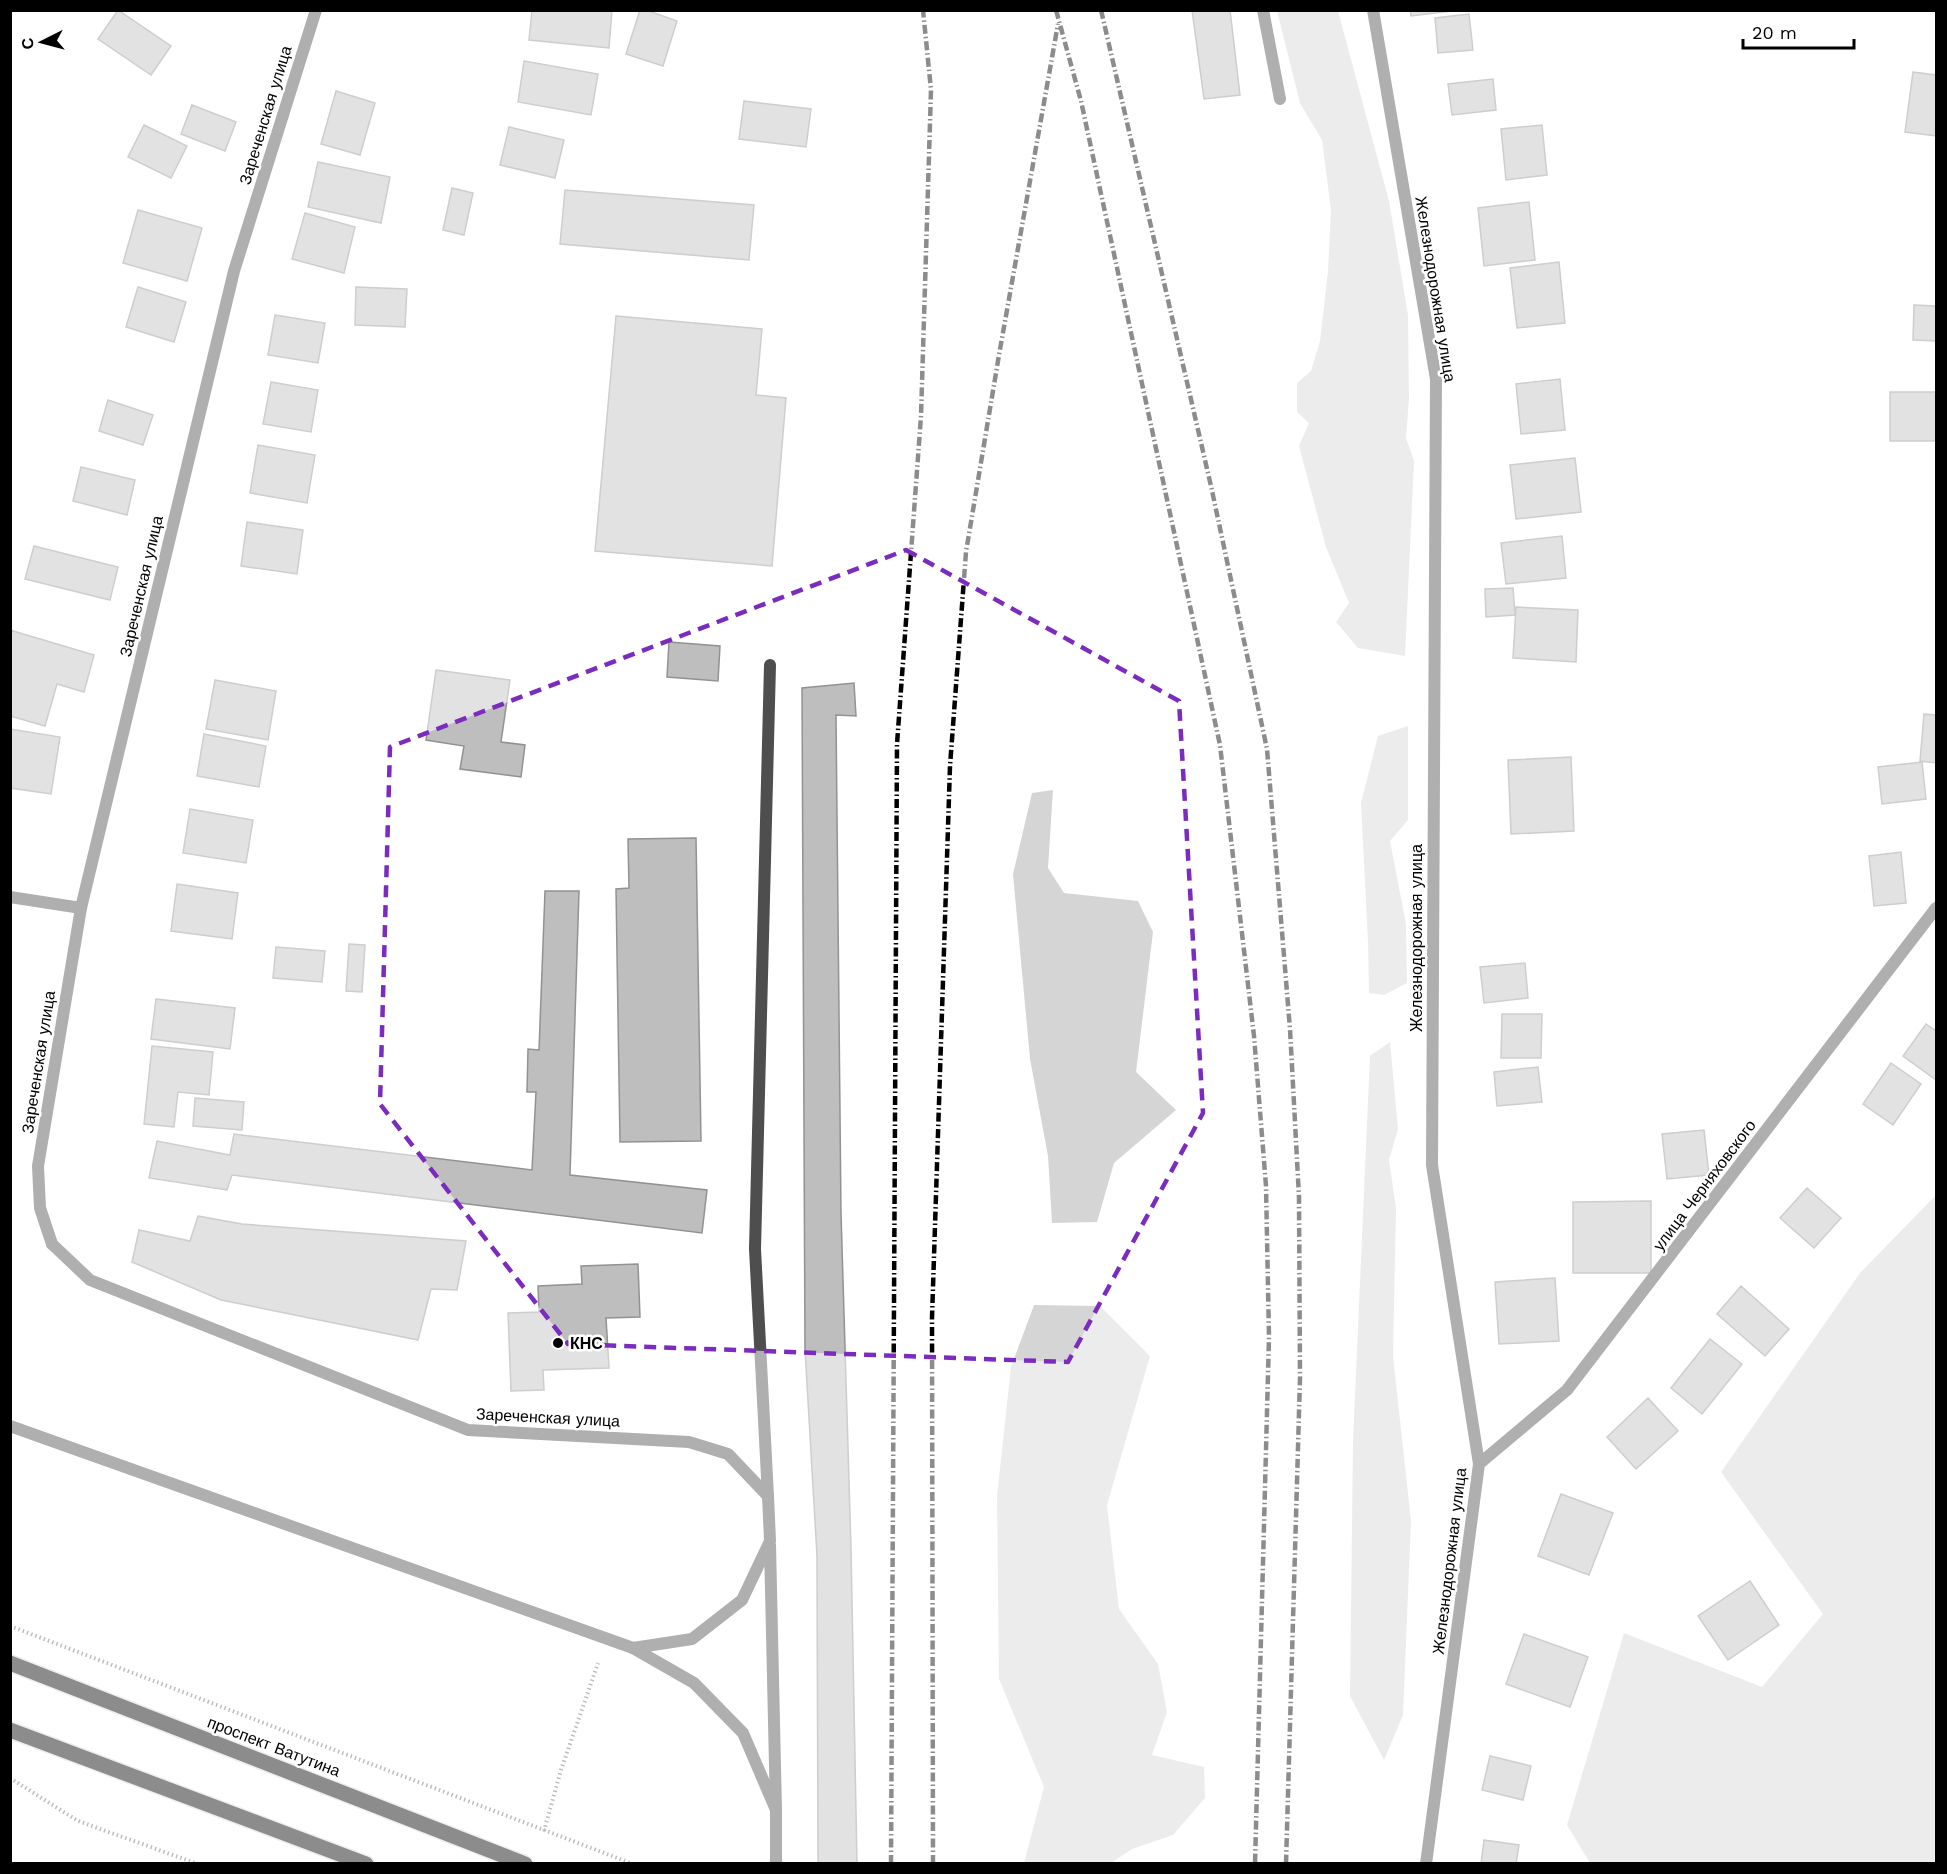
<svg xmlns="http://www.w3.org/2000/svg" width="1947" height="1874" font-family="'Work Sans',sans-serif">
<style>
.green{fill:#d5d5d5}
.building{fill:#bebebe;stroke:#929292;stroke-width:1.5}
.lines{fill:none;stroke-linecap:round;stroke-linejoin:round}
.primary-casing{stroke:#dbdbdb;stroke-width:18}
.path{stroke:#707070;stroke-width:4;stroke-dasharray:1.5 3;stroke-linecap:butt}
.lane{stroke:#4e4e4e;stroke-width:12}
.street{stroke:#4e4e4e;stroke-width:12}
.primary{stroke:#000;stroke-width:15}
.rail{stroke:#000;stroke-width:4.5;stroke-dasharray:9 3 1.5 3;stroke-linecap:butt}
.marked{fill:none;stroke:#7b2cbf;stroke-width:4.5;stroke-dasharray:12 8;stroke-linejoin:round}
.poi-dot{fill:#000;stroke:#fff;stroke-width:2}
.labels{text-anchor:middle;stroke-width:5;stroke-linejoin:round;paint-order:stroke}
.street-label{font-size:16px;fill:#000;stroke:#fff}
.poi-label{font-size:16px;font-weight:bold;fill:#000;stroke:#fff;text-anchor:start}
</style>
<rect width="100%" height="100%" fill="#fff"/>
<path class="green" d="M 1277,11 L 1338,11 L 1389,201 L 1408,315 L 1409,398 L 1406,438 L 1414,461 L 1405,656 L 1358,648 L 1336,622 L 1349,603 L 1326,547 L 1299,446 L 1309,423 L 1297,412 L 1297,383 L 1311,371 L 1320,341 L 1328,271 L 1331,210 L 1322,140 L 1300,103 Z
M 1408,726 L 1408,820 L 1390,841 L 1406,924 L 1407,983 L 1384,995 L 1369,993 L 1368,942 L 1361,803 L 1378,736 Z
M 1053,790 L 1048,868 L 1064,893 L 1138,901 L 1153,932 L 1136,1072 L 1176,1110 L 1114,1163 L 1097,1222 L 1052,1223 L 1048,1156 L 1030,1059 L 1013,874 L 1032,793 Z
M 1390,1042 L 1398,1129 L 1389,1160 L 1396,1208 L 1393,1356 L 1411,1521 L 1403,1715 L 1384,1760 L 1350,1696 L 1353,1441 L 1370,1056 Z
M 1936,1195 L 1936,1863 L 1590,1863 L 1567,1825 L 1624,1633 L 1762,1687 L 1823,1614 L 1721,1472 L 1860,1273 Z
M 1034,1305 L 1100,1306 L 1150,1356 L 1107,1505 L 1119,1609 L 1158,1664 L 1167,1712 L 1152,1755 L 1204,1767 L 1205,1798 L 1173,1835 L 1132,1849 L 1111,1863 L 1024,1863 L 1044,1787 L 999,1679 L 997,1496 L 1011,1367 Z"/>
<path class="building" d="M 118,10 L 171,46 L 151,75 L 98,39 Z
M 532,10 L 612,10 L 609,48 L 529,40 Z
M 640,10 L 646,10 L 677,21 L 663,66 L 626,54 Z
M 1192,10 L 1230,10 L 1240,95 L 1204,99 Z
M 1410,10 L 1460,10 L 1411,16 Z
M 1469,14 L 1473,50 L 1438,53 L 1435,18 Z
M 524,61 L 598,74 L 591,115 L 518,102 Z
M 1913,72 L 1936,75 L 1936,136 L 1905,132 Z
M 1493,79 L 1496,110 L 1452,115 L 1448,84 Z
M 336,91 L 375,103 L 360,155 L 321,144 Z
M 744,101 L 811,109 L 806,147 L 739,139 Z
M 192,105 L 236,122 L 225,151 L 181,134 Z
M 144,125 L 187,146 L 171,178 L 128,157 Z
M 1542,125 L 1547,175 L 1506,180 L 1501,129 Z
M 509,127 L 564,140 L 555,178 L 500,165 Z
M 318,162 L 390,177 L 381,223 L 308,207 Z
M 452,188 L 473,193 L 464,235 L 443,230 Z
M 565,190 L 754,205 L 749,260 L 560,244 Z
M 1529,202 L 1535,260 L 1484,266 L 1478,208 Z
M 138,210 L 202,228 L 187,281 L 123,263 Z
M 305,213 L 355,227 L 344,273 L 292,259 Z
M 1559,262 L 1565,323 L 1517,328 L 1510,268 Z
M 138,287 L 186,302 L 174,342 L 126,327 Z
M 356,287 L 407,289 L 405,327 L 355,325 Z
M 1914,305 L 1936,306 L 1936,341 L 1913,340 Z
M 275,315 L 325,323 L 318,363 L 268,355 Z
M 616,316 L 762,329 L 756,395 L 786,398 L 772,566 L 595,551 Z
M 1560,379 L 1565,430 L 1521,434 L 1516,384 Z
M 271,382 L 318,390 L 311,432 L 263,424 Z
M 1890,392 L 1936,392 L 1936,441 L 1890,441 Z
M 108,400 L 153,415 L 143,445 L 99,431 Z
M 258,445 L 315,455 L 307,503 L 250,493 Z
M 1575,458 L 1581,512 L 1516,519 L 1510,465 Z
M 81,467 L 135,480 L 127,515 L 73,501 Z
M 247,522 L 303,530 L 297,574 L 241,566 Z
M 1562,536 L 1566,578 L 1506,584 L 1501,543 Z
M 34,546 L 118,567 L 110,600 L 25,579 Z
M 1513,588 L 1515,615 L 1486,617 L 1485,589 Z
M 1516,607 L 1578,610 L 1576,662 L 1513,658 Z
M 10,630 L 94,655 L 84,692 L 57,684 L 45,726 L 10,716 Z
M 669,642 L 720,646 L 718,681 L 667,677 Z
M 436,670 L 510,680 L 501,742 L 525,745 L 521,777 L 460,769 L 464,746 L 426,740 Z
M 215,680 L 276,691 L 268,740 L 206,729 Z
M 854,683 L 856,716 L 836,715 L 841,1213 L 851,1548 L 857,1864 L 818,1864 L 817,1556 L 805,1349 L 802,688 Z
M 1924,714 L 1936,715 L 1936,763 L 1920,761 Z
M 10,729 L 60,737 L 51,794 L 10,788 Z
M 204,734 L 266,746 L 259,787 L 197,776 Z
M 1571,757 L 1574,831 L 1511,834 L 1508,760 Z
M 1922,762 L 1926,799 L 1882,804 L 1878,767 Z
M 190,809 L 253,820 L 246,863 L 183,853 Z
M 696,838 L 701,1141 L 620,1142 L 616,889 L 629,888 L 628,839 Z
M 1901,852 L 1906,903 L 1874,906 L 1869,856 Z
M 177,884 L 238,893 L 232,939 L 171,931 Z
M 545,891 L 579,891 L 570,1175 L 707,1190 L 702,1233 L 232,1175 L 227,1190 L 149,1178 L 157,1141 L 230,1155 L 234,1134 L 532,1170 L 536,1092 L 527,1092 L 528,1049 L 539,1050 Z
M 349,944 L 365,945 L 362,992 L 346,991 Z
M 276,947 L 325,951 L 322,982 L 273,978 Z
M 1525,963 L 1528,998 L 1484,1003 L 1480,967 Z
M 156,999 L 235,1008 L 230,1049 L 151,1039 Z
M 1502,1014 L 1542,1014 L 1541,1058 L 1501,1058 Z
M 1926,1024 L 1936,1031 L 1936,1080 L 1903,1056 Z
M 152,1046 L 213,1052 L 209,1095 L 178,1092 L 174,1127 L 144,1124 Z
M 1891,1063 L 1921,1084 L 1893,1125 L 1863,1104 Z
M 1538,1067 L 1542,1102 L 1497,1106 L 1494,1072 Z
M 195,1098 L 244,1102 L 242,1130 L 193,1126 Z
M 1704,1130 L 1709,1175 L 1667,1179 L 1662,1134 Z
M 1807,1188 L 1841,1218 L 1814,1248 L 1780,1218 Z
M 1651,1201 L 1651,1273 L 1573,1273 L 1573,1202 Z
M 198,1216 L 242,1224 L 466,1241 L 457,1290 L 431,1289 L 418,1340 L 221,1300 L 132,1262 L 139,1230 L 190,1241 Z
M 638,1264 L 640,1317 L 606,1318 L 609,1368 L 543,1370 L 544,1390 L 511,1391 L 508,1313 L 539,1312 L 538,1286 L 582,1284 L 581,1266 Z
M 1555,1278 L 1559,1341 L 1499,1344 L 1495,1282 Z
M 1741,1286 L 1789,1329 L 1765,1356 L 1717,1314 Z
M 1710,1339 L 1742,1364 L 1702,1414 L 1671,1388 Z
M 1648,1398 L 1678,1431 L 1636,1469 L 1607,1437 Z
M 1561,1494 L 1613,1513 L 1589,1575 L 1538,1556 Z
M 1750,1581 L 1779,1625 L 1728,1660 L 1698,1616 Z
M 1524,1634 L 1588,1657 L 1570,1707 L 1506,1684 Z
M 1490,1756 L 1531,1766 L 1523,1800 L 1482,1790 Z
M 1484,1840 L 1519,1845 L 1516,1864 L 1481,1864 Z"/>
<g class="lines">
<defs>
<path id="primary" d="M 10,1663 L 525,1864
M 10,1730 L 366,1864"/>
</defs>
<use href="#primary" class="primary-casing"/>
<path class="path" d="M 10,1626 L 633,1864
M 10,1778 L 78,1821 L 198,1864
M 544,1831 L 561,1770 L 598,1663"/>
<path class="lane" d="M 1263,10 L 1280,99
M 10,897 L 81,908
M 52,1244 L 90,1280 L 468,1430 L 689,1442 L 728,1454 L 768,1496 L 770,1541 L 742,1600 L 692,1639 L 633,1648
M 768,1496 L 755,1249 L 770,665
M 770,1545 L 776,1810"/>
<path class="street" d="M 1373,10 L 1436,379 L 1432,1165 L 1479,1464 L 1426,1864
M 52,1244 L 40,1208 L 38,1166 L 81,908 L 234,271 L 316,10
M 10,1426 L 633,1648 L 694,1683 L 743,1733 L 776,1810 L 776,1864
M 1479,1464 L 1567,1390 L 1936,908"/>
<use href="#primary" class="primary"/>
<path class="rail" d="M 1056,10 L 1081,101 L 1220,745 L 1254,1036 L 1266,1186 L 1269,1337 L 1255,1864
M 1101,10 L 1211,486 L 1267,749 L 1290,1029 L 1299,1197 L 1300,1378 L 1286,1864
M 891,1864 L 897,744 L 921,416 L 931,90 L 923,10
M 933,1864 L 932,1318 L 950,766 L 966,552 L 999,355 L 1058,24"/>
</g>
<path d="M0 0H1947V1874H0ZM 906,550 L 1179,701 L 1203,1113 L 1068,1362 L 568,1344 L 380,1104 L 390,747 Z" fill="#fff" fill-opacity=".55" fill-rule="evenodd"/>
<path class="marked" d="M 906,550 L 1179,701 L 1203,1113 L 1068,1362 L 568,1344 L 380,1104 L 390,747 Z"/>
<circle class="poi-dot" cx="558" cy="1343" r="6"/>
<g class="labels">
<g class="street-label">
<text transform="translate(265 115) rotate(-73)" y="6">Зареченская улица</text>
<text transform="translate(1436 289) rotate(81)" y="6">Железнодорожная улица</text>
<text transform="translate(141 586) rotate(-77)" y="6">Зареченская улица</text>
<text transform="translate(1416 938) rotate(-90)" y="6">Железнодорожная улица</text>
<text transform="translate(38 1062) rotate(-81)" y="6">Зареченская улица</text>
<text transform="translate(1704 1185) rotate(-53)" y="6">улица Черняховского</text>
<text transform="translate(548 1417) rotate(3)" y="6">Зареченская улица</text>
<text transform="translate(1449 1561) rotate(-83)" y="6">Железнодорожная улица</text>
<text transform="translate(274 1746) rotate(21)" y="6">проспект Ватутина</text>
</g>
<g class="poi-label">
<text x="570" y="1349">КНС</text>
</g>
</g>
<rect width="1947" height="1874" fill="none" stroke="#000000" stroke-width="24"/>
<g transform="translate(42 42) rotate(264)" stroke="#ffffff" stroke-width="4.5" paint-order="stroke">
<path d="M0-4.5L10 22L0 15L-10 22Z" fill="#000000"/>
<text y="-9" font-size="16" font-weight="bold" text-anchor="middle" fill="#000000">С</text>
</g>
<path d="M1743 39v9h111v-9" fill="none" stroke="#000000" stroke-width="3"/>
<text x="1752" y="39" font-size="18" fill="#000000" stroke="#ffffff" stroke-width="4.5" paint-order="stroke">20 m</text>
</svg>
